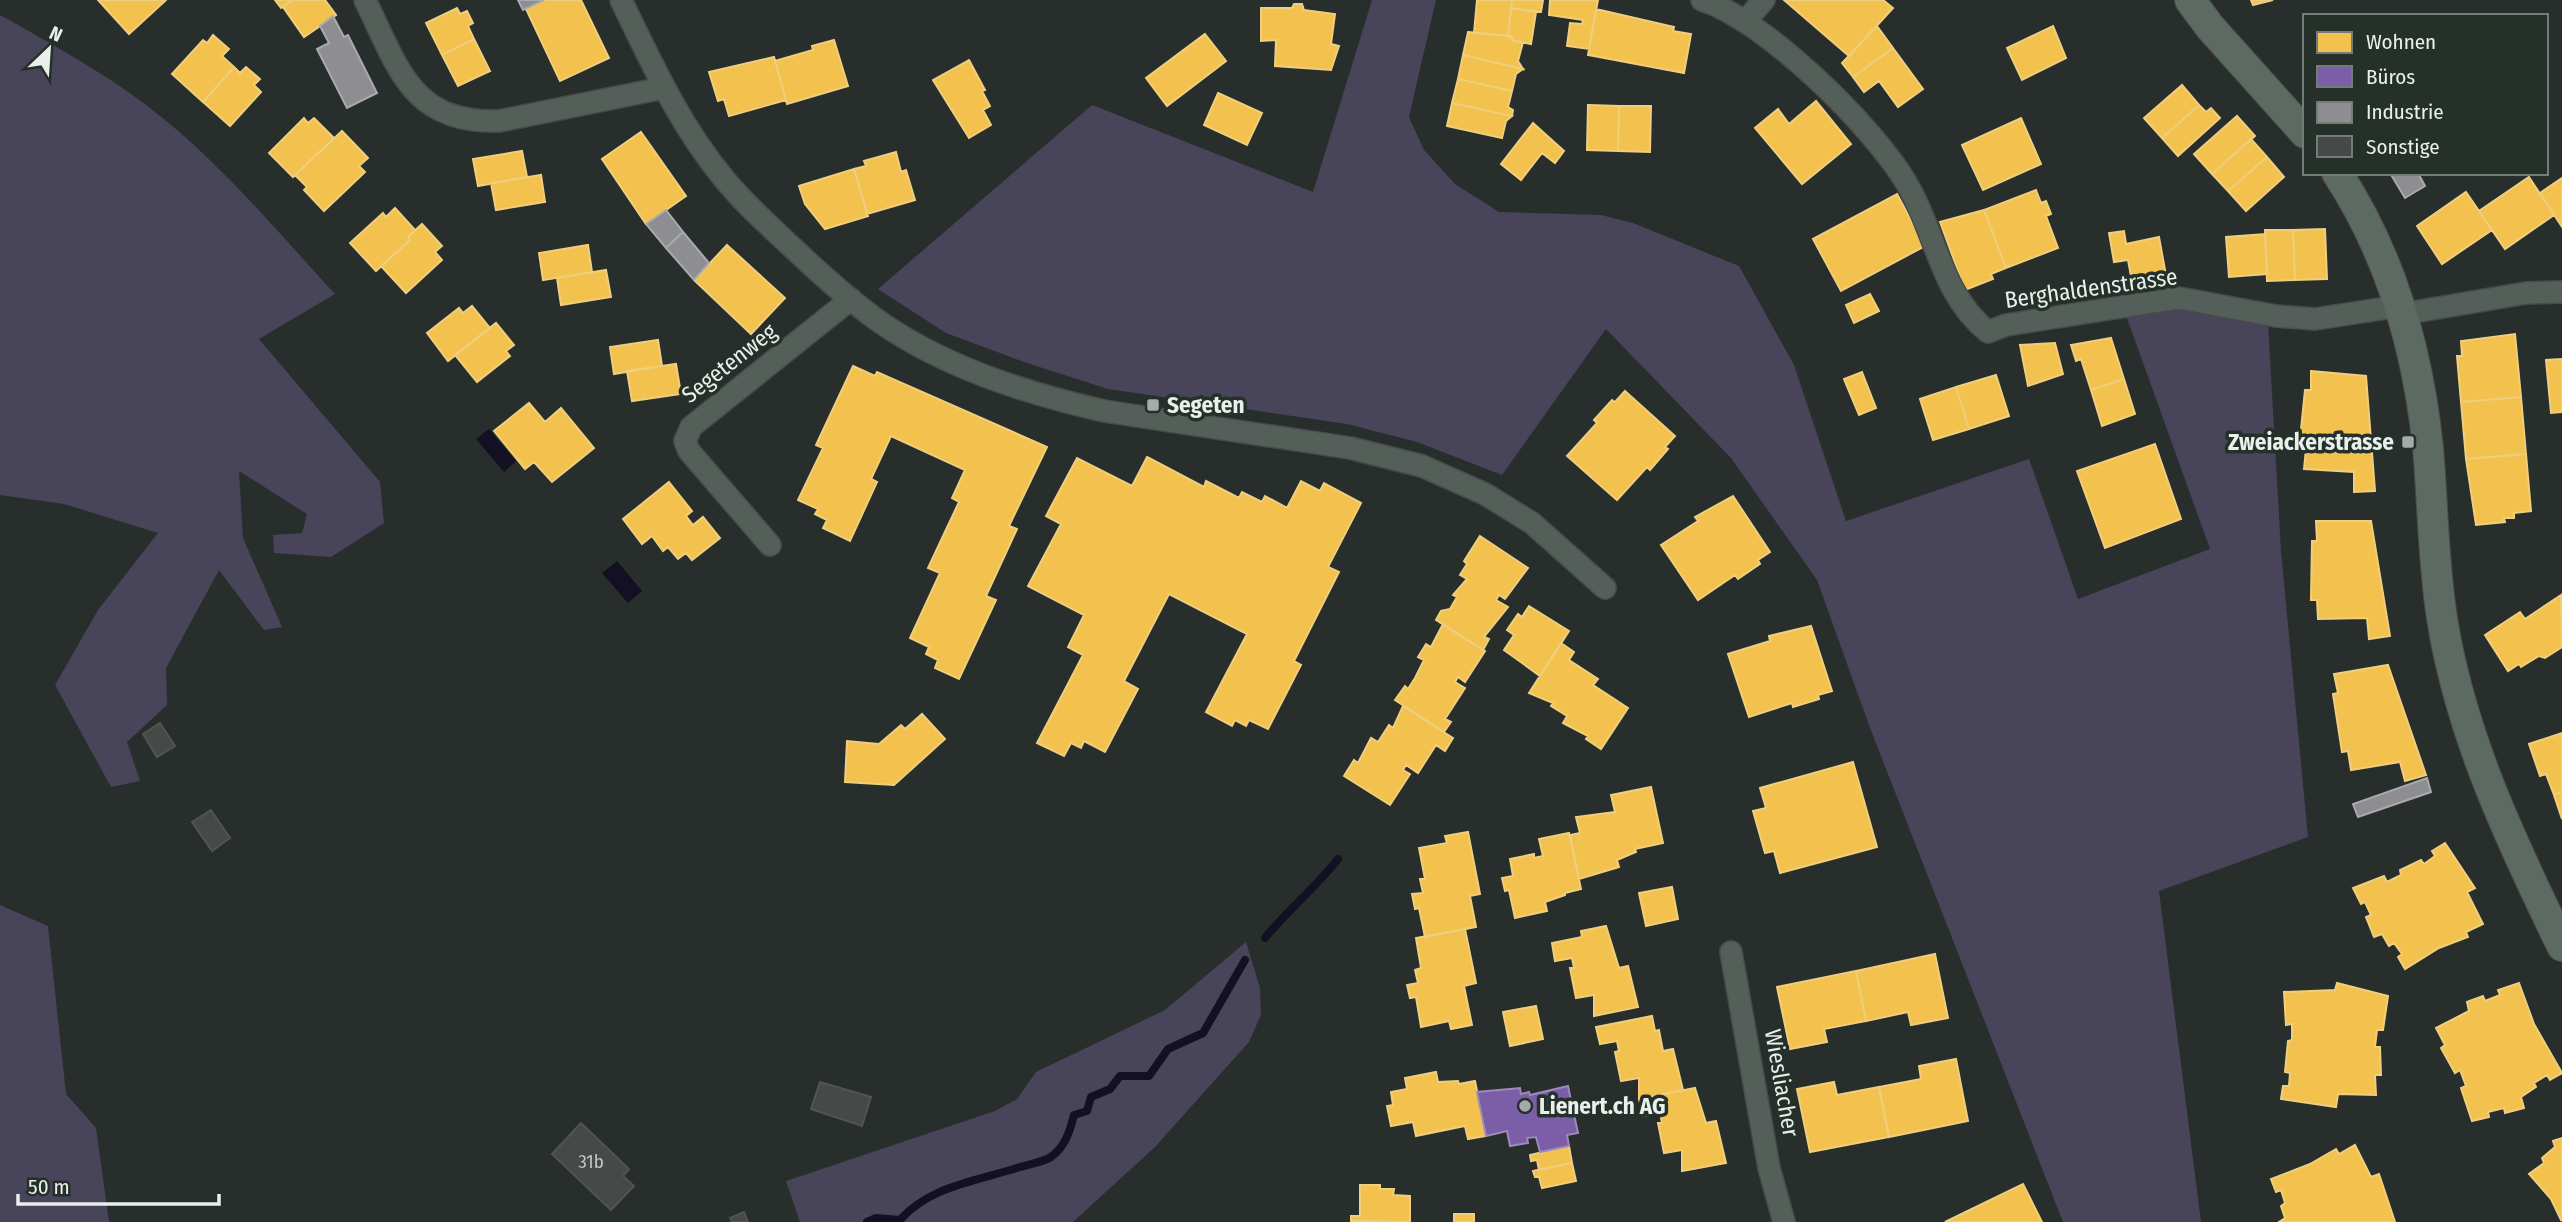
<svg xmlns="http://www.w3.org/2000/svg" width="2562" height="1222" font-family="'Fira Sans Condensed',sans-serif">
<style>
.green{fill:#48445a}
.water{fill:#141023}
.homes{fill:#f2c14e;stroke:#efcf7d;stroke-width:2}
.offices{fill:#7b5ea7;stroke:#9c8abb;stroke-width:2}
.industry{fill:#8d8d92;stroke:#a9aaad;stroke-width:2}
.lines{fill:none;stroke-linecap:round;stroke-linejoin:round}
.stream{stroke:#141023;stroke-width:8}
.building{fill:#454a48;stroke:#505552;stroke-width:2}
.street-casing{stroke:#484c4a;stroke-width:24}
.secondary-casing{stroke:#484c4a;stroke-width:32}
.street{stroke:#545f59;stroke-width:21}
.secondary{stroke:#5d6a62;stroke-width:30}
.poi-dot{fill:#a5aba8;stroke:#26302a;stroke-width:2.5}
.labels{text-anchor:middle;stroke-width:7;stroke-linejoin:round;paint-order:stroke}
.number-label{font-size:19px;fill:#c0c6c2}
.street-label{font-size:23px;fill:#e9efeb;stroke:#26302a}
.poi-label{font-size:23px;font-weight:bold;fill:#e9efeb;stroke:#26302a;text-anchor:start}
</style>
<rect width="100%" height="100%" fill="#282e2b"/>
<path class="green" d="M 1372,0 L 1436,0 L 1409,117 L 1424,150 L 1455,184 L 1499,212 L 1601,215 L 1633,223 L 1739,266 L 1794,365 L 1846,521 L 2029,459 L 2078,599 L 2210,549 L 2124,310 L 2179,306 L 2268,323 L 2281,551 L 2308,837 L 2159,891 L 2201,1222 L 2063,1222 L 1870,728 L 1817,580 L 1731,458 L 1606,329 L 1502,475 L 1417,442 L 1347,424 L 1108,389 L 1027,363 L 946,333 L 878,289 L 1092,105 L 1313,192 Z
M 0,15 C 52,44 103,72 150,108 C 219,161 277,231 335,294 L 259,339 L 380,482 L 384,523 L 331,557 L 274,553 L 273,535 L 302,533 L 307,514 L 239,471 L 243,538 L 282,627 L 264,630 L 219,570 L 166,668 L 167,705 L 127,742 L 140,781 L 111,787 L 55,685 L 98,610 L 158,533 L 64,504 L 0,495 Z
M 0,905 L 48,926 L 66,1094 L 96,1128 L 109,1222 L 0,1222 Z
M 1246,942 L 1260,988 L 1261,1015 L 1249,1042 L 1155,1147 L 1073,1222 L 800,1222 L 786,1181 L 995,1111 L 1017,1099 L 1036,1072 L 1165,1010 Z"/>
<path class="water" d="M 489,429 L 516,461 L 504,472 L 476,439 Z
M 617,561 L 642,591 L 628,603 L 602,573 Z"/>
<path class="homes" d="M 98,0 L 166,0 L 129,34 Z
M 275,0 L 293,0 L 281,8 Z
M 293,0 L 325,0 L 336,15 L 304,37 L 283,7 Z
M 544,0 L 581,0 L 609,58 L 560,81 L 526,9 Z
M 1477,0 L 1512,0 L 1508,36 L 1474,33 Z
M 1512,0 L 1543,0 L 1541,12 L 1511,8 Z
M 1550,0 L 1598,0 L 1589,49 L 1567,46 L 1570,23 L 1582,24 L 1583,20 L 1549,15 Z
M 1784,0 L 1883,0 L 1893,8 L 1849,56 Z
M 2251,0 L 2273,0 L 2253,5 Z
M 1294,4 L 1302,4 L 1304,10 L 1335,14 L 1331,44 L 1339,46 L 1331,70 L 1275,66 L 1276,40 L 1261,41 L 1261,8 L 1292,8 Z
M 457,8 L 460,14 L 467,11 L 473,23 L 468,26 L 474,39 L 442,55 L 426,23 Z
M 1511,8 L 1536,12 L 1531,44 L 1514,41 L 1508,36 Z
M 1596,9 L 1674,27 L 1673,31 L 1691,34 L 1684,73 L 1588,55 Z
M 1877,26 L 1893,48 L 1853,77 L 1842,63 Z
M 2053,26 L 2066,58 L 2022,80 L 2007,48 Z
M 1468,32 L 1511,36 L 1514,41 L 1523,42 L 1518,61 L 1523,69 L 1463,55 Z
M 1205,34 L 1226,61 L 1167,106 L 1146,78 Z
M 213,35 L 229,49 L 222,56 L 234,67 L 203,102 L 172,74 L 203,40 L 207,43 Z
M 474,39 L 490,71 L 458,86 L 442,55 Z
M 834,40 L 848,86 L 787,104 L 775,61 L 813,50 L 812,46 Z
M 1893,48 L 1923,89 L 1898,107 L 1879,81 L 1864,92 L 1853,77 Z
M 1463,55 L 1523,69 L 1516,74 L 1512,91 L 1458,79 Z
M 774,57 L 786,100 L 729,116 L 724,99 L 718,101 L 709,72 Z
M 969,60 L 985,90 L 982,91 L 990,106 L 983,110 L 991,125 L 969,138 L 933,80 Z
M 234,67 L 240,73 L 246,67 L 260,79 L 254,85 L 261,92 L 230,126 L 203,102 Z
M 1458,79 L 1512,91 L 1508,107 L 1513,110 L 1512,116 L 1452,103 Z
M 2182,85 L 2199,105 L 2162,138 L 2144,118 Z
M 1218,93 L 1262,113 L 1247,145 L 1204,125 Z
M 1816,101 L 1851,144 L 1802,184 L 1755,128 L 1778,109 L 1789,124 Z
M 1452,103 L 1512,116 L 1506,121 L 1502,138 L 1447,126 Z
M 1588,105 L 1619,106 L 1618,151 L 1587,150 Z
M 2199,105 L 2206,112 L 2211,108 L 2220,118 L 2178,156 L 2162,138 Z
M 1619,106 L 1651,106 L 1650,152 L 1618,151 Z
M 2237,116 L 2255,136 L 2212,174 L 2194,154 Z
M 304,118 L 308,123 L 314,118 L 334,138 L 293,177 L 269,153 Z
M 2021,118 L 2041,164 L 1983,190 L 1962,145 Z
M 1533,123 L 1564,151 L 1555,163 L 1542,153 L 1521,180 L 1501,164 Z
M 342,131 L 368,158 L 359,166 L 365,172 L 324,211 L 304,190 L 307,187 L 295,175 Z
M 641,132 L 686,196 L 646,224 L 602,159 Z
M 2251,139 L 2267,157 L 2228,191 L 2212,174 Z
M 522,151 L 527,177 L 478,186 L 473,159 Z
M 896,152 L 901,172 L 906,170 L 915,200 L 867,214 L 854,169 L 866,166 L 864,161 Z
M 2267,157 L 2284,177 L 2246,211 L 2228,191 Z
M 854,169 L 868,216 L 825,229 L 805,204 L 799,186 Z
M 541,175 L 545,202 L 496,210 L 491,183 Z
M 2529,177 L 2554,215 L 2505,249 L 2479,211 Z
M 2562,178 L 2562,227 L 2540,193 Z
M 2036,190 L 2041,203 L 2046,201 L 2051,214 L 2046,216 L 2058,248 L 2006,268 L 1984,210 Z
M 2466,192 L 2492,230 L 2442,264 L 2417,226 Z
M 1897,194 L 1925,246 L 1841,291 L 1813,239 Z
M 395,208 L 415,230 L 408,237 L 410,240 L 376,271 L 350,243 L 383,213 L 386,217 Z
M 1984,210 L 2006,268 L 1991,274 L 1993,279 L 1965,290 L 1940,222 Z
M 422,224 L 442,246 L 435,252 L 442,260 L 406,293 L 381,266 L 410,240 L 408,237 Z
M 2325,229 L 2327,279 L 2295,280 L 2293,230 Z
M 2265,230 L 2293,230 L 2295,280 L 2267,281 Z
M 2124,231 L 2126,244 L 2159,237 L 2167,281 L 2133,287 L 2128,260 L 2114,262 L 2109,233 Z
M 2265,234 L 2267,274 L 2229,277 L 2226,237 Z
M 588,245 L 592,272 L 543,280 L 539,253 Z
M 727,245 L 785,298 L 751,334 L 694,280 Z
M 606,270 L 611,297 L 561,305 L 557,278 Z
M 1870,294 L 1879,311 L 1854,323 L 1846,305 Z
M 472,306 L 490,328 L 448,361 L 427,333 L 459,308 L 463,313 Z
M 496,323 L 514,345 L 506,351 L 510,356 L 477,382 L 455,355 Z
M 2515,334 L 2521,397 L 2461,402 L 2457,356 L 2462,356 L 2461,341 Z
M 2111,338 L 2124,379 L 2091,390 L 2081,359 L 2076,361 L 2071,345 Z
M 658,340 L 662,366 L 614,374 L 610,347 Z
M 2055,343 L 2063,374 L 2028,386 L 2020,345 Z
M 2562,359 L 2562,412 L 2551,413 L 2546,360 Z
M 676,364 L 681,394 L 632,401 L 627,371 Z
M 853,366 L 875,376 L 877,372 L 1047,447 L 1009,526 L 1017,529 L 986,596 L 996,600 L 959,679 L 935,668 L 938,660 L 926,654 L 929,647 L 910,638 L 940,573 L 928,568 L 959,502 L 952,498 L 965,470 L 891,436 L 871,479 L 877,482 L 850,541 L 823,528 L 827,520 L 815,514 L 818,509 L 798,500 L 823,448 L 816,445 Z
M 2311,371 L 2366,376 L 2375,491 L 2354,492 L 2354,472 L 2304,469 L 2306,449 L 2299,449 L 2305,390 L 2311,390 Z
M 1862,372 L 1876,408 L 1859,415 L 1844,379 Z
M 1996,375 L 2009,416 L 1969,429 L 1956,387 Z
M 2124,379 L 2135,414 L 2102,426 L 2091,390 Z
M 1956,387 L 1969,429 L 1933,440 L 1920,399 Z
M 1625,391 L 1675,436 L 1665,447 L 1668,449 L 1650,470 L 1647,467 L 1617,500 L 1567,456 L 1597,423 L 1594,420 L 1612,400 L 1615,402 Z
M 2521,397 L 2526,454 L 2466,459 L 2461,402 Z
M 529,403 L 545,422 L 561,408 L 594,448 L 552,482 L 534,462 L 525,469 L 494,431 Z
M 2155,444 L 2181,519 L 2105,548 L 2077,471 Z
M 2526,454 L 2531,511 L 2514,513 L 2514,518 L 2504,518 L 2505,522 L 2476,525 L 2466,459 Z
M 1147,457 L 1204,487 L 1206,481 L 1239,498 L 1242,492 L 1262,502 L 1265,496 L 1287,508 L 1301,481 L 1320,491 L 1324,483 L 1361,503 L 1328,567 L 1339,572 L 1294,661 L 1301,665 L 1268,729 L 1249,720 L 1246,726 L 1235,720 L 1232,726 L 1206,712 L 1247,634 L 1169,594 L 1124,681 L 1138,689 L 1105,752 L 1084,741 L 1081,748 L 1071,743 L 1064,756 L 1037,743 L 1083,655 L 1068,647 L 1084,615 L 1028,586 L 1061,524 L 1046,516 L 1077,458 L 1132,486 Z
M 669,482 L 692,511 L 686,516 L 693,525 L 703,517 L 720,538 L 692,560 L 686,553 L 678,559 L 668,547 L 663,551 L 652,536 L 642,544 L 623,519 Z
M 1733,496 L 1770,552 L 1758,560 L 1760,564 L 1738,579 L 1735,575 L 1698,600 L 1661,545 L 1698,521 L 1695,517 Z
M 2316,521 L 2371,521 L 2390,636 L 2369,639 L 2367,618 L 2318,619 L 2317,600 L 2311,600 L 2312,541 L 2317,541 Z
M 1480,536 L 1528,568 L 1505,599 L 1499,595 L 1496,600 L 1508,607 L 1484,637 L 1489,639 L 1483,650 L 1436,620 L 1441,611 L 1450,609 L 1457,597 L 1453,595 L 1467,579 L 1460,575 L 1467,564 L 1464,561 Z
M 2561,595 L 2562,647 L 2545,658 L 2539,656 L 2521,667 L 2519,664 L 2508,671 L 2485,635 L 2520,612 L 2525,619 Z
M 1529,606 L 1569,631 L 1540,676 L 1504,650 L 1514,635 L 1507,630 L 1518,614 L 1522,617 Z
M 1443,624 L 1485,651 L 1465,682 L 1458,677 L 1455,682 L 1465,688 L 1445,719 L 1451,722 L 1444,732 L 1395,700 L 1405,686 L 1408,689 L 1415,678 L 1424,660 L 1418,657 L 1426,644 L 1431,647 Z
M 1811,626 L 1832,691 L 1818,695 L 1819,699 L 1793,707 L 1792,703 L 1749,717 L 1728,654 L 1770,641 L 1769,636 Z
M 1561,643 L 1574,652 L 1569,660 L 1598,679 L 1593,685 L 1628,708 L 1601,749 L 1586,739 L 1588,736 L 1563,723 L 1567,716 L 1551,706 L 1553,703 L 1529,693 Z
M 2388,665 L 2426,775 L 2405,781 L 2400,762 L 2351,770 L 2348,751 L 2342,752 L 2333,694 L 2338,693 L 2334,674 Z
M 1403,706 L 1453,738 L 1445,751 L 1436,745 L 1418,773 L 1406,765 L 1403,770 L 1410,774 L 1390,805 L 1344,776 L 1354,760 L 1358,763 L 1371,738 L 1378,742 L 1389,725 L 1393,728 Z
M 922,714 L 945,739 L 894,785 L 845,782 L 847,741 L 879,744 L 901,725 L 905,729 Z
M 2562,733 L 2562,792 L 2554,795 L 2546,774 L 2540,776 L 2529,744 Z
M 1853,762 L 1877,847 L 1780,873 L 1774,851 L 1765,853 L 1753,811 L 1766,808 L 1760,788 Z
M 1651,787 L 1663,843 L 1635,849 L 1636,852 L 1617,860 L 1619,867 L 1579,879 L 1570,835 L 1580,833 L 1576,817 L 1615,812 L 1611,795 Z
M 2562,792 L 2562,819 L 2554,795 Z
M 1468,832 L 1480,894 L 1470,896 L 1476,927 L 1425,937 L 1419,908 L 1415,909 L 1412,894 L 1423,893 L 1420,879 L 1425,879 L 1419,848 L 1447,843 L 1445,836 Z
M 1569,833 L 1581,889 L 1565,893 L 1565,895 L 1545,902 L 1547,911 L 1515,918 L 1509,890 L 1505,891 L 1502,878 L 1513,876 L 1510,859 L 1534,854 L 1534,858 L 1543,856 L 1539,839 Z
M 2445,843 L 2475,888 L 2467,892 L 2483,924 L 2466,932 L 2468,937 L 2439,948 L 2405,969 L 2398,957 L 2402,954 L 2394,943 L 2389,946 L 2382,934 L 2374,937 L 2366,917 L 2371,915 L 2365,902 L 2361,904 L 2353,888 L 2384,876 L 2387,882 L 2401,875 L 2400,870 L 2421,860 L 2424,864 L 2435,856 L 2432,851 Z
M 1672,887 L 1678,919 L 1646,926 L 1639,893 Z
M 1606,926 L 1619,968 L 1628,966 L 1638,1007 L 1594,1016 L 1594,995 L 1576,998 L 1570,968 L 1574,968 L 1572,958 L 1555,961 L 1552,943 L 1582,937 L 1581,931 Z
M 1465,929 L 1476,983 L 1464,986 L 1472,1025 L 1451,1029 L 1449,1021 L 1421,1027 L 1416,997 L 1410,998 L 1407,985 L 1418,983 L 1415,970 L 1421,968 L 1416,938 Z
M 1935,954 L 1948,1018 L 1911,1025 L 1908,1012 L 1866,1021 L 1856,971 Z
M 1856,971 L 1866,1021 L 1824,1029 L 1827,1042 L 1790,1049 L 1777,987 Z
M 2337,983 L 2388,996 L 2383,1030 L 2377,1030 L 2375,1047 L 2380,1047 L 2381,1075 L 2375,1075 L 2376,1095 L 2338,1094 L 2336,1107 L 2281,1099 L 2283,1086 L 2289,1086 L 2290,1073 L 2285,1072 L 2288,1041 L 2292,1040 L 2292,1024 L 2286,1025 L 2284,992 L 2335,990 Z
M 2519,983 L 2534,1024 L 2562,1073 L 2550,1080 L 2547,1075 L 2534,1083 L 2536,1087 L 2521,1097 L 2524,1108 L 2505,1113 L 2504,1108 L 2488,1112 L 2489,1117 L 2472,1121 L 2461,1088 L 2466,1086 L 2460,1070 L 2455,1073 L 2441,1048 L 2445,1045 L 2436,1028 L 2469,1011 L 2467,1002 L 2483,996 L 2485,1001 L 2500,995 L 2498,990 Z
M 1536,1006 L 1543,1039 L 1510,1046 L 1503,1012 Z
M 1652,1016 L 1655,1031 L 1659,1030 L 1663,1051 L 1673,1049 L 1683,1090 L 1639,1099 L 1639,1078 L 1621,1081 L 1615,1052 L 1619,1051 L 1617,1041 L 1600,1044 L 1596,1027 Z
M 1956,1059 L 1968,1121 L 1889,1137 L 1879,1087 L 1921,1079 L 1919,1066 Z
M 1436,1072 L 1438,1082 L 1458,1081 L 1459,1084 L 1475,1081 L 1486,1136 L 1468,1139 L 1465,1126 L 1416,1136 L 1413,1122 L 1391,1126 L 1387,1106 L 1393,1105 L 1391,1092 L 1407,1089 L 1405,1078 Z
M 1834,1082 L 1837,1095 L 1879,1087 L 1889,1137 L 1810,1152 L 1797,1089 Z
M 1695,1088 L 1706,1123 L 1716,1121 L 1726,1163 L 1682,1171 L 1682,1150 L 1664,1153 L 1658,1123 L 1662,1123 L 1660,1113 L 1643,1116 L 1639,1099 Z
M 2562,1138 L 2562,1219 L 2561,1220 L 2551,1199 L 2529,1174 L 2544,1163 L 2542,1158 L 2555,1147 L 2553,1141 Z
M 2355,1145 L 2371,1177 L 2379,1174 L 2395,1222 L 2279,1222 L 2285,1218 L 2281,1206 L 2285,1203 L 2281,1190 L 2276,1192 L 2271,1179 L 2310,1164 L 2336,1149 L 2339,1154 Z
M 1569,1146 L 1572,1163 L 1539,1170 L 1537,1160 L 1531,1161 L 1530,1155 Z
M 1572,1163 L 1576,1181 L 1542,1188 L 1539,1177 L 1535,1177 L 1533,1171 Z
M 2023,1184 L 2042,1222 L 1945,1222 Z
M 1360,1185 L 1380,1185 L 1380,1189 L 1394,1189 L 1393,1195 L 1410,1196 L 1410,1222 L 1351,1221 L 1351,1216 L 1360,1216 Z
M 1454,1214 L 1474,1214 L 1474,1222 L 1454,1222 Z"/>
<path class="offices" d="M 1568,1086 L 1578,1133 L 1567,1135 L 1569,1146 L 1540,1152 L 1536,1137 L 1527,1138 L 1528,1143 L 1510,1146 L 1507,1131 L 1486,1136 L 1477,1092 L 1520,1088 L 1521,1094 L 1529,1092 L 1530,1095 Z"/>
<path class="industry" d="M 518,0 L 544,0 L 523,10 Z
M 333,16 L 344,37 L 348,35 L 377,93 L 347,108 L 317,49 L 329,43 L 320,26 Z
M 2390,173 L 2418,173 L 2425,186 L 2405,198 Z
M 666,210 L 683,232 L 666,248 L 646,224 Z
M 683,232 L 709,263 L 694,280 L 666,248 Z
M 2427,778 L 2431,792 L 2358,817 L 2353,804 Z"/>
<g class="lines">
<path class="stream" d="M 1265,938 C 1288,910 1315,888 1338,859
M 867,1222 L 876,1218 L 900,1220 C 931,1185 978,1181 1020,1167 C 1030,1164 1043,1162 1051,1157 C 1065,1147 1070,1131 1074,1115 L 1087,1111 L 1091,1097 L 1110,1089 L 1120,1076 L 1149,1076 L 1168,1049 L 1203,1033 L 1245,960"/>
</g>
<path class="building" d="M 160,723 L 175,746 L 157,757 L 143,734 Z
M 211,810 L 230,838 L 212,851 L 192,822 Z
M 820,1082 L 871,1097 L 862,1126 L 811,1109 Z
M 581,1123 L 629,1169 L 623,1176 L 634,1186 L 611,1210 L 552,1154 Z
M 744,1212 L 748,1222 L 732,1222 L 730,1218 Z"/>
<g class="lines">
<defs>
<path id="street" d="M 365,0 C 398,67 411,124 499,121 L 663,88
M 621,0 C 651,62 680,126 725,180 C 745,204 769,226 793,248 C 818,272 845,296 873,317 C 940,366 1025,393 1104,411 L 1350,448 L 1422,466 L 1485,494 L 1532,523 L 1605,588
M 1702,0 C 1765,20 1873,126 1907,184 C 1937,235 1940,293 1988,332 L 2006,325 L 2179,298 L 2276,316 L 2315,319 L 2400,306
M 1745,21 L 1764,0
M 2402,314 L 2526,293 L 2562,292
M 770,545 L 689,451 L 685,441 L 691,427 L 851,299
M 1731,952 L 1769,1168 L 1784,1222"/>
<path id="secondary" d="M 2190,0 L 2210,27 L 2305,133
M 2337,173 C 2391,255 2418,351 2428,448 C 2433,504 2433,562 2442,618 C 2460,734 2511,841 2562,946"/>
</defs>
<use href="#street" class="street-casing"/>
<use href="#secondary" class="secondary-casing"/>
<use href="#street" class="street"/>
<use href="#secondary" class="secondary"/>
</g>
<g class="poi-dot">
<rect x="1146" y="398" width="14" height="14" rx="3.5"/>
<rect x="2401" y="435" width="14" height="14" rx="3.5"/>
<circle cx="1525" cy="1106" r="7"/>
</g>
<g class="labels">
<g class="number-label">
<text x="591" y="1168">31b</text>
</g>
<g class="street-label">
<text transform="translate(2091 288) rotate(-8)" y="8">Berghaldenstrasse</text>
<text transform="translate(729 363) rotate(-38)" y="8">Segetenweg</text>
<text transform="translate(1782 1083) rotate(80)" y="8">Wiesliacher</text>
</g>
<g class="poi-label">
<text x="1167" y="413">Segeten</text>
<text x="2394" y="450" text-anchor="end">Zweiackerstrasse</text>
<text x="1539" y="1114">Lienert.ch AG</text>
</g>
</g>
<rect x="2303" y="14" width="245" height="161" fill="#26302a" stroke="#747c77" stroke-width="2"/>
<rect x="2317" y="32" width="35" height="21" fill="#f2c14e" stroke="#747c77" stroke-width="2"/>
<text x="2366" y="49" font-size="21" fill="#e9efeb">Wohnen</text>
<rect x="2317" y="66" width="35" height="21" fill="#7b5ea7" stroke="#747c77" stroke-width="2"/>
<text x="2366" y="84" font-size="21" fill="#e9efeb">Büros</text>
<rect x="2317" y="102" width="35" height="21" fill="#8d8d92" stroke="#747c77" stroke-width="2"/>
<text x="2366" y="119" font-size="21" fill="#e9efeb">Industrie</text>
<rect x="2317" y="136" width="35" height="21" fill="#454a48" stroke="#747c77" stroke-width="2"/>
<text x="2366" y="154" font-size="21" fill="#e9efeb">Sonstige</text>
<g transform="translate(49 49) rotate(25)" stroke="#26302a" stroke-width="5" paint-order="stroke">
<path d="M0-5L12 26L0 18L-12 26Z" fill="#e9efeb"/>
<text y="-10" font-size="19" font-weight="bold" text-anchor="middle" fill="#e9efeb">N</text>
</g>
<path d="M18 1194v10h201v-10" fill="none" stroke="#e9efeb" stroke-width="3.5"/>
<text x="28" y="1194" font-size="21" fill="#e9efeb" stroke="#26302a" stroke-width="5" paint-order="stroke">50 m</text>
</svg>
